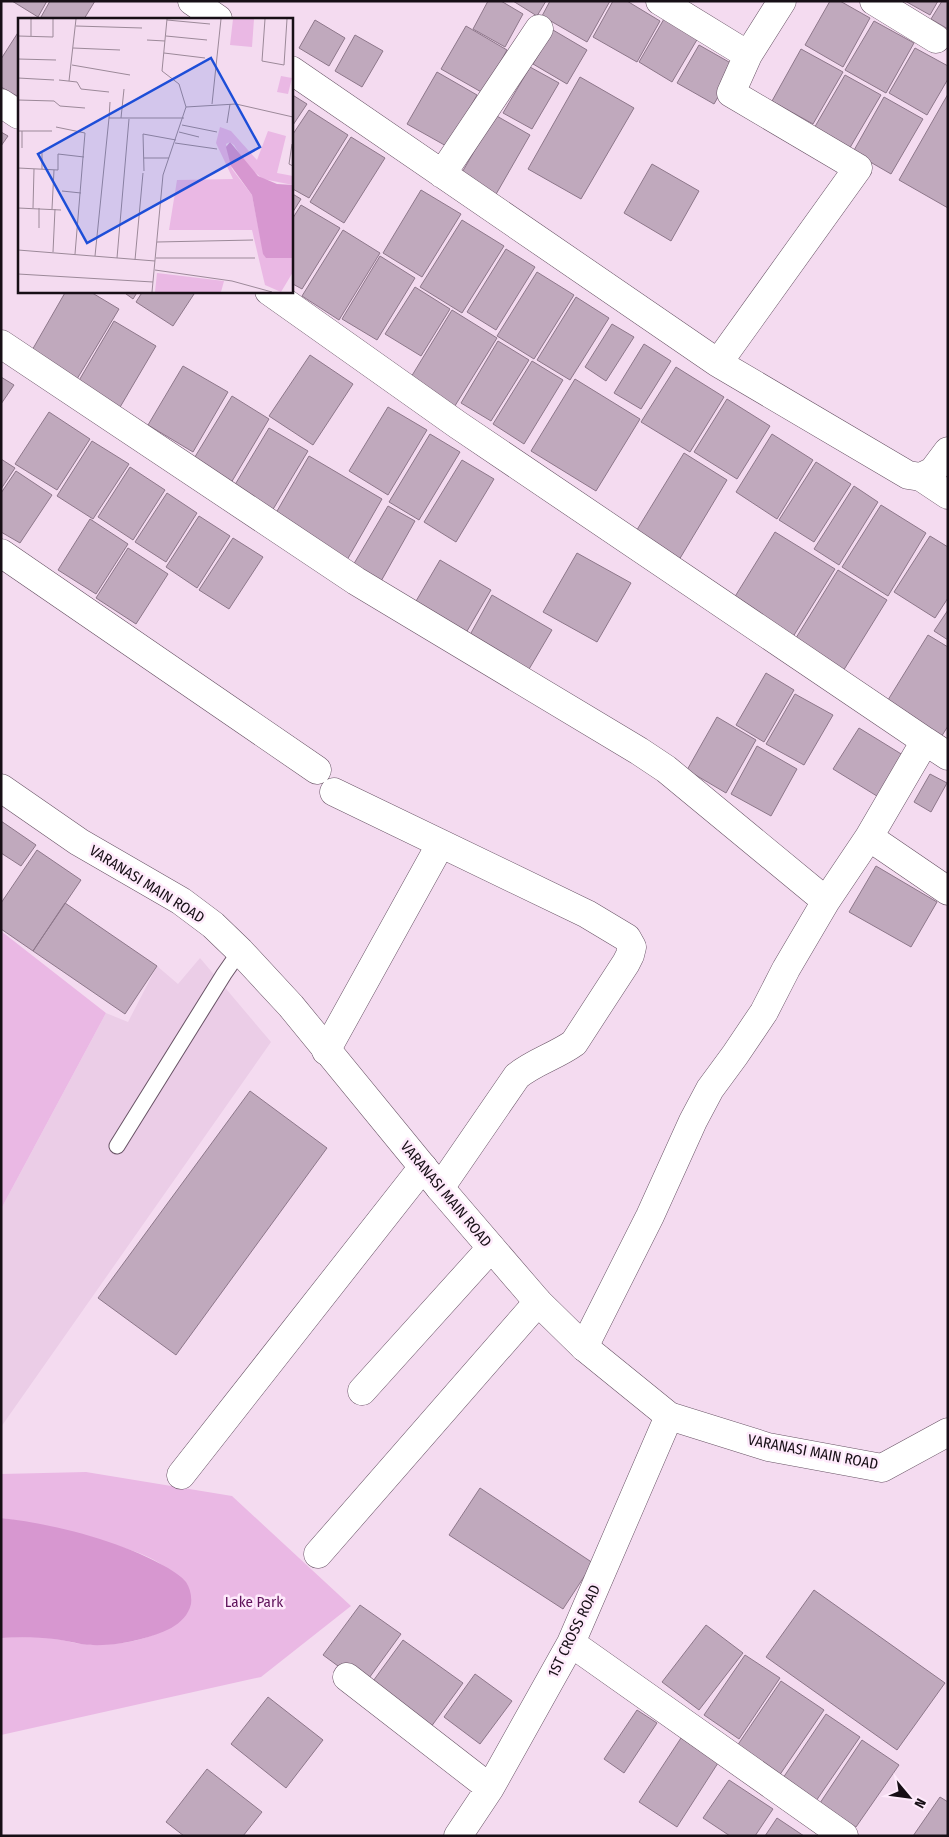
<svg xmlns="http://www.w3.org/2000/svg" width="949" height="1837" font-family="'Fira Sans Condensed',sans-serif">
<style>
.built{fill:#ebcde7}
.green{fill:#eab8e4}
.water{fill:#d797d0}
.building{fill:#c0a9bd;stroke:#8d778a}
.lines{fill:none;stroke-linecap:round;stroke-linejoin:round}
.service-casing{stroke:#685365;stroke-width:17}
.minor-casing{stroke:#685365;stroke-width:29}
.tertiary-casing{stroke:#685365;stroke-width:29}
.service{stroke:#fff;stroke-width:15}
.minor{stroke:#fff;stroke-width:28}
.tertiary{stroke:#fff;stroke-width:28}
.labels{text-anchor:middle;stroke-width:5;stroke-linejoin:round;paint-order:stroke}
.street-label{font-size:15px;fill:#170f16;stroke:#feeafb}
.park-label{font-size:15px;fill:#5f135b;stroke:#feeafb}
.inset-road{fill:none;stroke:#9c8999;stroke-width:1}
.view{fill:#1d4ed8;fill-opacity:0.15;stroke:#1d4ed8;stroke-width:2.5}
.inset-edge{fill:none;stroke:#170f16;stroke-width:2.5}
</style>
<rect width="100%" height="100%" fill="#f4dbf0"/>
<path class="built" d="M 200,958 L 271,1042 L 1,1427 L 1,1209 L 106,1013 L 128,1022 L 157,966 L 178,984 Z"/>
<path class="green" d="M 1,931 L 106,1013 L 1,1209 Z
M 86,1472 L 232,1496 L 351,1606 L 261,1677 L 1,1735 L 1,1638 C 19,1637 38,1636 55,1639 C 64,1640 73,1643 82,1644 C 110,1647 144,1642 168,1628 C 182,1619 188,1617 191,1600 C 182,1589 173,1575 162,1565 C 141,1547 32,1522 1,1518 L 1,1474 Z"/>
<path class="water" d="M 1,1518 C 55,1524 121,1541 168,1568 C 174,1572 181,1576 186,1582 C 190,1588 192,1596 191,1604 C 186,1626 160,1634 141,1639 C 123,1644 99,1647 81,1644 C 72,1642 63,1640 54,1639 C 37,1637 18,1637 1,1638 Z"/>
<path class="building" d="M 12,1 L 47,1 L 38,17 Z
M 50,1 L 95,1 L 84,19 L 43,19 L 41,17 Z
M 488,1 L 501,1 L 523,14 L 505,47 L 473,29 Z
M 513,1 L 546,1 L 537,16 Z
M 550,1 L 610,1 L 587,42 L 542,16 Z
M 613,1 L 627,1 L 660,21 L 637,62 L 593,37 Z
M 830,1 L 840,1 L 870,18 L 843,67 L 805,45 Z
M 905,1 L 938,1 L 930,15 Z
M 942,1 L 948,1 L 948,29 L 931,19 Z
M 664,19 L 698,38 L 672,82 L 639,62 Z
M 315,20 L 345,38 L 329,66 L 299,48 Z
M 874,21 L 914,43 L 886,93 L 845,70 Z
M 466,26 L 507,50 L 483,93 L 441,69 Z
M 553,30 L 587,50 L 567,84 L 533,64 Z
M 19,31 L 19,97 L 1,87 L 1,59 Z
M 355,35 L 383,51 L 362,87 L 335,71 Z
M 699,45 L 736,66 L 714,104 L 677,83 Z
M 915,48 L 948,66 L 948,79 L 927,115 L 889,93 Z
M 801,49 L 843,72 L 813,124 L 772,101 Z
M 530,67 L 559,83 L 532,129 L 503,113 Z
M 437,72 L 477,95 L 448,147 L 407,124 Z
M 845,75 L 881,95 L 848,151 L 813,130 Z
M 580,77 L 634,108 L 581,199 L 528,169 Z
M 291,94 L 307,104 L 291,128 Z
M 948,94 L 948,208 L 899,180 Z
M 884,97 L 923,119 L 891,174 L 853,152 Z
M 309,110 L 348,135 L 309,198 L 291,188 L 291,137 Z
M 495,115 L 530,135 L 495,196 L 460,176 Z
M 1,132 L 8,136 L 1,146 Z
M 351,137 L 385,158 L 344,223 L 310,202 Z
M 652,164 L 699,191 L 671,241 L 624,213 Z
M 421,190 L 461,214 L 422,277 L 383,253 Z
M 291,193 L 301,199 L 291,215 Z
M 301,205 L 340,228 L 302,289 L 291,283 L 291,221 Z
M 462,220 L 504,246 L 462,313 L 420,287 Z
M 343,230 L 380,253 L 339,320 L 302,296 Z
M 506,249 L 535,267 L 496,330 L 467,312 Z
M 380,256 L 415,278 L 377,340 L 342,319 Z
M 537,272 L 574,295 L 534,359 L 497,336 Z
M 415,287 L 450,309 L 421,356 L 385,334 Z
M 66,291 L 89,291 L 119,309 L 77,379 L 31,352 Z
M 122,291 L 138,291 L 133,299 Z
M 143,291 L 196,291 L 173,326 L 136,302 Z
M 576,297 L 609,318 L 570,380 L 537,360 Z
M 452,310 L 497,338 L 453,409 L 408,382 Z
M 114,321 L 156,346 L 116,414 L 74,389 Z
M 612,324 L 634,337 L 606,381 L 585,367 Z
M 498,341 L 529,360 L 491,421 L 461,403 Z
M 644,344 L 671,361 L 641,409 L 614,393 Z
M 310,355 L 353,384 L 313,445 L 269,416 Z
M 532,361 L 563,380 L 524,444 L 493,424 Z
M 183,366 L 228,392 L 193,452 L 148,425 Z
M 676,367 L 724,397 L 690,452 L 641,422 Z
M 1,377 L 14,385 L 1,404 Z
M 575,379 L 640,419 L 596,491 L 531,451 Z
M 232,396 L 269,419 L 228,488 L 190,465 Z
M 727,399 L 770,426 L 737,479 L 694,452 Z
M 388,407 L 427,430 L 388,495 L 349,471 Z
M 49,412 L 90,439 L 57,490 L 15,464 Z
M 269,428 L 308,451 L 269,516 L 230,493 Z
M 430,434 L 460,452 L 419,520 L 389,502 Z
M 772,434 L 813,460 L 777,519 L 736,492 Z
M 92,441 L 129,464 L 93,519 L 57,496 Z
M 684,453 L 727,480 L 679,560 L 635,533 Z
M 309,456 L 382,499 L 347,560 L 273,518 Z
M 1,459 L 15,468 L 1,489 Z
M 462,460 L 494,479 L 456,542 L 424,522 Z
M 816,462 L 851,484 L 814,542 L 779,520 Z
M 130,467 L 165,490 L 133,540 L 98,517 Z
M 16,471 L 52,495 L 20,543 L 1,532 L 1,493 Z
M 854,486 L 878,502 L 839,565 L 814,549 Z
M 167,493 L 197,513 L 166,562 L 135,542 Z
M 881,505 L 926,533 L 888,596 L 842,567 Z
M 388,506 L 415,521 L 380,583 L 352,567 Z
M 199,516 L 230,536 L 197,588 L 166,567 Z
M 90,519 L 128,544 L 96,594 L 58,570 Z
M 775,532 L 835,569 L 791,640 L 731,603 Z
M 930,536 L 948,547 L 948,598 L 935,618 L 894,592 Z
M 233,538 L 263,557 L 229,609 L 199,590 Z
M 128,548 L 168,574 L 136,624 L 96,598 Z
M 577,553 L 631,583 L 597,642 L 543,612 Z
M 440,560 L 491,590 L 463,638 L 412,608 Z
M 838,570 L 887,600 L 840,676 L 791,646 Z
M 492,595 L 552,630 L 525,676 L 466,642 Z
M 948,610 L 948,640 L 934,631 Z
M 928,635 L 948,647 L 948,726 L 938,742 L 883,708 Z
M 766,673 L 794,690 L 764,742 L 736,725 Z
M 795,694 L 833,715 L 804,765 L 766,744 Z
M 717,717 L 756,740 L 726,793 L 687,770 Z
M 859,728 L 911,760 L 885,801 L 833,769 Z
M 757,746 L 797,769 L 771,816 L 731,794 Z
M 930,774 L 947,783 L 931,812 L 914,802 Z
M 1,821 L 36,845 L 21,866 L 1,853 Z
M 37,850 L 81,880 L 33,951 L 1,929 L 1,903 Z
M 876,866 L 937,902 L 911,947 L 849,912 Z
M 65,903 L 157,966 L 125,1014 L 33,951 Z
M 250,1091 L 327,1148 L 176,1355 L 98,1298 Z
M 480,1488 L 593,1563 L 563,1609 L 449,1535 Z
M 814,1590 L 945,1683 L 897,1750 L 766,1657 Z
M 360,1605 L 401,1634 L 364,1685 L 323,1655 Z
M 706,1625 L 743,1653 L 699,1710 L 662,1682 Z
M 403,1640 L 463,1683 L 428,1731 L 368,1688 Z
M 745,1655 L 780,1678 L 739,1739 L 704,1715 Z
M 475,1674 L 512,1701 L 480,1744 L 444,1717 Z
M 781,1681 L 824,1710 L 779,1776 L 737,1746 Z
M 268,1697 L 323,1740 L 286,1788 L 231,1744 Z
M 637,1710 L 657,1723 L 624,1773 L 604,1759 Z
M 826,1714 L 860,1737 L 816,1801 L 783,1778 Z
M 681,1738 L 718,1763 L 677,1827 L 639,1802 Z
M 862,1740 L 899,1765 L 856,1827 L 820,1803 Z
M 207,1769 L 262,1812 L 243,1836 L 184,1836 L 166,1822 Z
M 729,1780 L 773,1809 L 755,1836 L 730,1836 L 703,1818 Z
M 940,1797 L 948,1802 L 948,1836 L 913,1836 Z
M 777,1818 L 804,1836 L 765,1836 Z"/>
<g class="lines">
<defs>
<path id="service" d="M 117,1146 L 224,974 L 240,951"/>
<path id="minor" d="M 192,1 L 218,19
M 660,1 L 748,55
M 874,1 L 936,39
M 291,70 L 718,363 L 908,475 L 921,477 L 933,471 L 948,451
M 1,103 L 19,115
M 442,174 L 539,29
M 269,291 L 458,425 L 925,741 L 869,837 L 826,901 L 786,969 L 764,1012 L 735,1055 L 710,1089 L 693,1121 L 650,1216 L 584,1347
M 1,344 L 356,581 L 639,751 L 666,769 L 826,901
M 718,363 L 858,168 L 731,93 L 748,55 L 782,1
M 921,477 L 948,495
M 1,553 L 317,770
M 925,741 L 948,756
M 334,792 L 587,914 L 627,938 L 632,947 L 630,955 L 626,963 L 574,1043 C 556,1056 534,1062 517,1076 L 440,1188
M 869,837 L 948,891
M 326,1051 L 440,845
M 362,1391 L 491,1248
M 181,1475 L 423,1167
M 318,1554 L 538,1302
M 571,1643 L 844,1836
M 347,1677 L 490,1788
M 458,1836 L 490,1788 L 571,1643 L 669,1416"/>
<path id="tertiary" d="M 1,788 L 79,842 L 181,901 L 213,925 L 240,951 L 291,1006 L 440,1188 L 538,1302 L 584,1347 L 669,1416 L 768,1447 L 882,1468 L 948,1432"/>
</defs>
<use href="#service" class="service-casing"/>
<use href="#minor" class="minor-casing"/>
<use href="#tertiary" class="tertiary-casing"/>
<use href="#service" class="service"/>
<use href="#minor" class="minor"/>
<use href="#tertiary" class="tertiary"/>
</g>
<g class="labels">
<g class="street-label">
<text transform="translate(147 884) rotate(32)" y="5">VARANASI MAIN ROAD</text>
<text transform="translate(446 1194) rotate(50)" y="5">VARANASI MAIN ROAD</text>
<text transform="translate(813 1452) rotate(11)" y="5">VARANASI MAIN ROAD</text>
<text transform="translate(574 1631) rotate(-64)" y="5">1ST CROSS ROAD</text>
</g>
<g class="park-label">
<text x="254" y="1607">Lake Park</text>
</g>
</g>
<g transform="translate(18 18)">
<rect width="275" height="275" fill="#f4dbf0"/>
<path d="M 215,1 L 236,1 L 234,29 L 212,27 ZM 263,58 L 274,60 L 270,76 L 259,74 ZM 202,109 L 213,113 L 239,142 L 250,113 L 268,118 L 259,155 L 275,158 L 275,167 L 245,161 L 229,148 L 216,127 L 212,124 L 208,126 L 214,151 L 234,177 L 246,237 L 275,240 L 275,254 L 263,274 L 247,267 L 234,212 L 151,212 L 159,162 L 215,161 L 198,125 ZM 139,255 L 206,263 L 203,274 L 137,274 Z" fill="#eab8e4"/>
<path d="M 212,124 L 240,158 L 259,166 L 275,167 L 274,240 L 248,240 L 245,236 L 234,177 L 213,148 L 208,129 Z" fill="#d797d0"/>
<path class="inset-road" d="M 247,1 L 244,43 L 266,47 L 269,1M 149,2 L 192,6M 58,8 L 124,10M 0,18 L 35,19 L 35,1M 13,18 L 13,1M 148,18 L 189,22M 129,22 L 147,23M 55,30 L 102,32M 146,35 L 187,40M 0,41 L 38,42M 54,47 L 112,57M 0,60 L 36,62M 41,62 L 59,64 L 63,71 L 91,74M 51,63 L 58,1M 0,82 L 36,83 L 42,88 L 67,90M 194,86 L 203,1M 168,89 L 218,86 L 275,99M 91,100 L 92,84M 103,100 L 106,71M 209,105 L 212,86M 164,107 L 199,114M 38,109 L 67,115 L 57,236M 0,113 L 34,113M 4,113 L 4,130M 161,114 L 181,119M 157,125 L 199,131M 274,126 L 271,146 L 275,148M 126,140 L 151,140M 0,150 L 40,152 L 40,136 L 66,139M 24,151 L 24,135M 126,153 L 125,116 L 158,122M 44,173 L 63,175M 0,190 L 43,192M 15,190 L 16,151M 34,191 L 36,152M 21,210 L 21,190M 139,224 L 235,222M 0,232 L 137,243M 35,234 L 37,191M 77,238 L 91,100 L 166,100M 99,240 L 111,101M 138,240 L 237,240M 117,242 L 125,155M 137,252 L 214,263 L 254,274M 0,256 L 135,264M 134,274 L 145,157 L 168,89 L 161,66 L 144,53 L 149,1"/>
<path class="view" d="M 193,40 L 242,129 L 69,225 L 20,136 Z"/>
<rect width="275" height="275" class="inset-edge"/>
</g>
<rect width="949" height="1837" fill="none" stroke="#170f16" stroke-width="5"/>
<g transform="translate(909 1797) rotate(119)" stroke="#feeafb" stroke-width="4" paint-order="stroke">
<path d="M0-4L9 19L0 12L-9 19Z" fill="#170f16"/>
<text y="-8" font-size="14" font-weight="bold" text-anchor="middle" fill="#170f16">N</text>
</g>
</svg>
